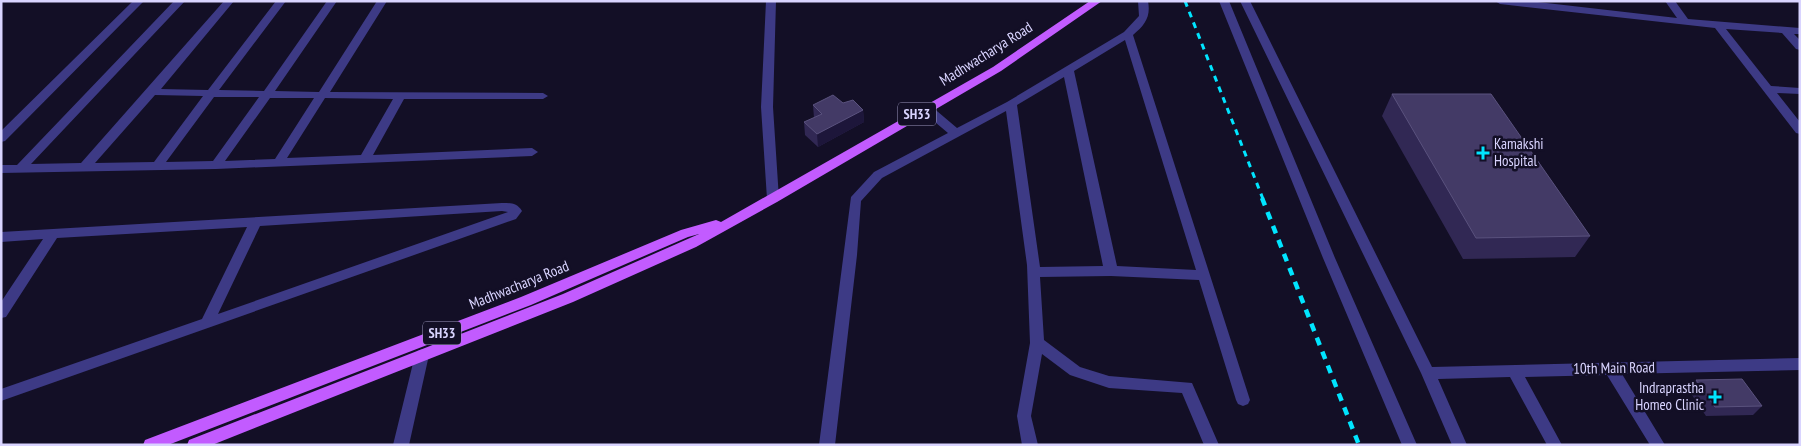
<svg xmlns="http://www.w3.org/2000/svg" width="1801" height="446" font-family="'PT Sans Narrow',sans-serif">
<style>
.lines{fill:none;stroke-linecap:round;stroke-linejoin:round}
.minor{fill:#3d3a85;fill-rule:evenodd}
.tertiary{fill:#3d3a85;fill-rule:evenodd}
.primary{fill:#c25bff;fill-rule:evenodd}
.rail-far1{stroke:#00e5ff;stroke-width:3;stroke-dasharray:6 5.5;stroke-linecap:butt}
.rail{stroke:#00e5ff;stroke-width:4.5;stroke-dasharray:8 7;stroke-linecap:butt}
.wall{fill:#312854}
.shaded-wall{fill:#1d163a}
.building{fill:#433a66;stroke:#5a527e}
.poi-dot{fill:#00e5ff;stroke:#130f26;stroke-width:2}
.labels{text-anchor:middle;stroke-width:5;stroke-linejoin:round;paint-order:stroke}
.shield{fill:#130f26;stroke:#9e99be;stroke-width:1}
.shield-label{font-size:14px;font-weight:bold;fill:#d9d4ff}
.street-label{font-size:15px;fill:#d9d4ff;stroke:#130f26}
.poi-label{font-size:15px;fill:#d9d4ff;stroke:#130f26;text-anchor:start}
</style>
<rect width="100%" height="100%" fill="#130f26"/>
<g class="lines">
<path class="minor" d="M 133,1 L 144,1 L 5,141 L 1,142 L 1,131 Z
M 174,1 L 185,1 L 31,164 L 81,163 L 224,1 L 234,1 L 161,89 L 208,90 L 276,1 L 286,1 L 219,90 L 264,91 L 327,1 L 337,1 L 275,91 L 319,92 L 377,1 L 387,1 L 330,92 L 543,93 L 548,96 L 543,99 L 404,99 L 373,155 L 532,148 L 538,152 L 532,156 L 216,169 L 1,173 L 1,165 L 17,165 ZM 155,95 L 203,96 L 154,162 L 95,163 ZM 214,97 L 259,97 L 213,161 L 166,162 ZM 270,98 L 314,98 L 275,159 L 225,161 ZM 325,98 L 393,99 L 361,155 L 287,158 Z
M 1138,1 L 1148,1 C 1151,17 1145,25 1133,35 L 1250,400 L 1248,404 L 1243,406 L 1238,404 L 1236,400 L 1199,280 L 1111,276 L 1040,277 L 1044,340 L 1080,367 L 1109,376 L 1192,383 L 1219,445 L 1204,445 L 1182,393 L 1109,388 L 1070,375 L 1042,354 L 1031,416 L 1038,445 L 1022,445 L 1017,416 L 1030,343 L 1027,265 L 1006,111 L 882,178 L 861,201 L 857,255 L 835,445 L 819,445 L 851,197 L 874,172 L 948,133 L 923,112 L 921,109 L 923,106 L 931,106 L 957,128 L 1007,102 L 1124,32 L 1139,16 ZM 1125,40 L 1196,270 L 1117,266 L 1074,71 ZM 1064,77 L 1103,266 L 1040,267 L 1017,105 Z
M 1219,1 L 1229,1 L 1335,258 L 1417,445 L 1402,445 L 1323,258 Z
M 1240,1 L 1250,1 L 1432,367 L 1800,358 L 1800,370 L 1622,374 L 1665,445 L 1650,445 L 1607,375 L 1525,377 L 1562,445 L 1547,445 L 1510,377 L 1438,379 L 1467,445 L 1452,445 L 1421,373 Z
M 1495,1 L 1529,1 L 1677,18 L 1665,1 L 1675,1 L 1688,19 L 1800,28 L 1800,34 L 1794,34 L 1800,40 L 1800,50 L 1796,49 L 1782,33 L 1726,29 L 1771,86 L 1800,88 L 1800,94 L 1777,93 L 1800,122 L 1800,134 L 1796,133 L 1715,28 L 1500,4 Z
M 502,203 C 511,203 517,203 522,211 L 516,219 L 1,401 L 1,389 L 202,319 L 247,227 L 57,238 L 6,317 L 1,318 L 1,302 L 43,239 L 1,242 L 1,232 ZM 502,211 L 508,212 L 218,314 L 260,226 Z
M 422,349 L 427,351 L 429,355 L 409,445 L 393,445 L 415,355 L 417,351 Z"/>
<path class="tertiary" d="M 766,1 L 776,1 L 773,107 L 779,199 L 773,203 L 767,199 L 761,107 Z"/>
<path class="primary" d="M 1090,1 L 1102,1 L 1001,71 L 777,202 L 696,247 L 573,302 L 212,445 L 187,445 L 189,440 L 563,294 L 699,234 L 688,237 L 531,305 L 168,445 L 143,445 L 145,440 L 521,297 L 681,230 L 716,220 L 721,222 L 993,67 Z"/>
<path class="rail-far1" d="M 1185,1 L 1263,199"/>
<path class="rail" d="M 1262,198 L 1359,445"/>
</g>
<path class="wall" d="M 1392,94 L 1590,236 L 1575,257 L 1463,259 L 1382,116 Z
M 843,103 L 863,110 L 864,122 L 818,147 L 805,135 L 804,122 L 814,118 L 813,105 Z
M 1696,380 L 1762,406 L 1753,415 L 1706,416 L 1688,389 Z"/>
<path class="shaded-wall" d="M 863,110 L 864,122 L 818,147 L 817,134 Z"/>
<path class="building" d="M 1392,94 L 1491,94 L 1590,236 L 1476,238 Z
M 833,95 L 843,103 L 853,100 L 863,110 L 817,134 L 804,122 L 822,114 L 813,105 Z
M 1742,379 L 1762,406 L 1715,407 L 1696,380 Z"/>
<g class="poi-dot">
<path d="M1480.5 145.5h5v5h5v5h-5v5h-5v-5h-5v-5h5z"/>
<path d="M1712.5 389.5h5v5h5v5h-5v5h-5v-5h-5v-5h5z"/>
</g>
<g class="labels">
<g class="shield">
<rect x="898" y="102.5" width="38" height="23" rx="4"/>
<rect x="423" y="321.5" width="38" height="23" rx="4"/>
</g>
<g class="shield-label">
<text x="917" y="119">SH33</text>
<text x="442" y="338">SH33</text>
</g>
<g class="street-label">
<text transform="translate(986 54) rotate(-32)" y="5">Madhwacharya Road</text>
<text transform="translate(519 285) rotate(-22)" y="5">Madhwacharya Road</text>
<text transform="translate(1614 368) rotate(-1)" y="5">10th Main Road</text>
</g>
<g class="poi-label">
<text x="1494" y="149">Kamakshi<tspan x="1494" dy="17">Hospital</tspan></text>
<text x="1704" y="393" text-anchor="end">Indraprastha<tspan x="1704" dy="17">Homeo Clinic</tspan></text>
</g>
</g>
<rect width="1801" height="446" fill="none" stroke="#d9d4ff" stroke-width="5"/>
</svg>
